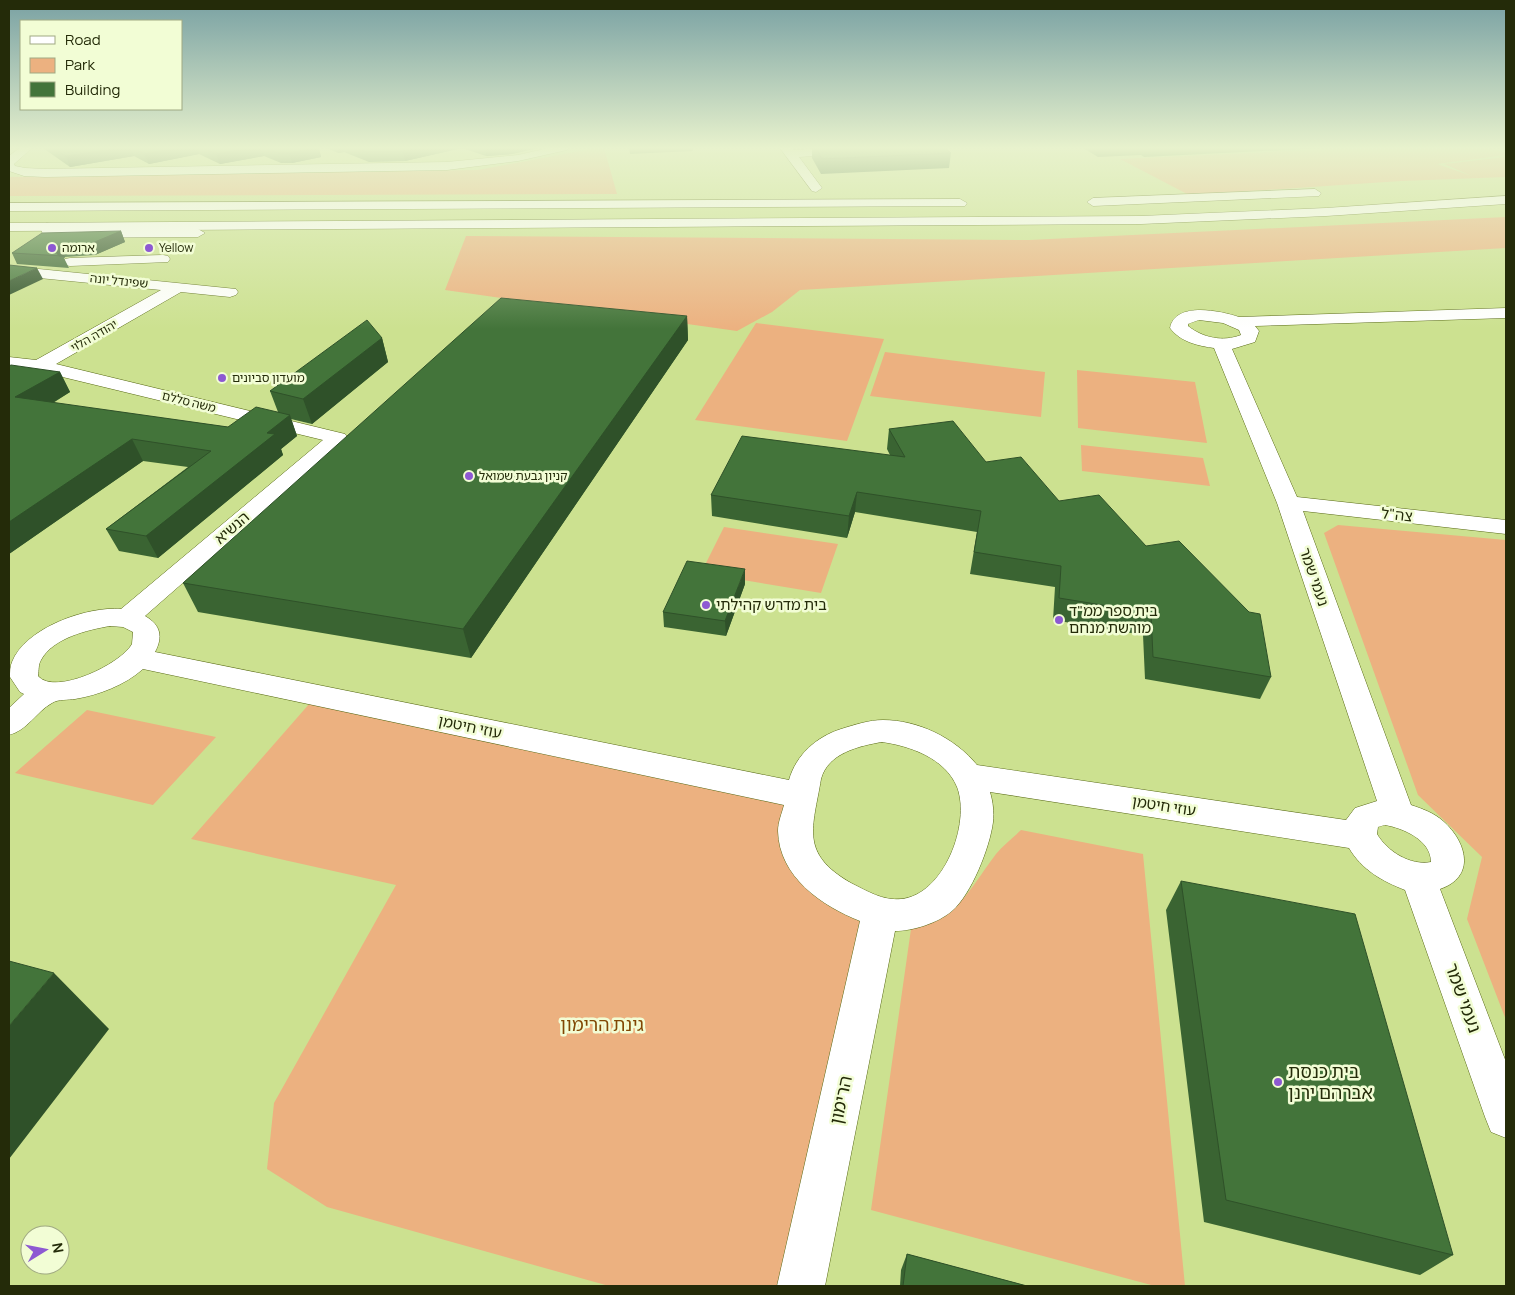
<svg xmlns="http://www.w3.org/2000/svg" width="1515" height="1295" font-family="Manrope,'Noto Sans Hebrew',sans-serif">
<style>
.green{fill:#ecb180}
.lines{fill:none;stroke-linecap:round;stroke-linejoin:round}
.minor-casing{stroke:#596a16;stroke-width:1}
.highway-casing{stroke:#596a16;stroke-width:1}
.minor{fill:#fff;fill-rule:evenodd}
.highway{fill:#fff;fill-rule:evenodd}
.wall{fill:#3a6432}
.shaded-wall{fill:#2f5129}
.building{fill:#43743a;stroke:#2f5129}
.poi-dot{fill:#8d59d2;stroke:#f2fdd5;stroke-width:2}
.labels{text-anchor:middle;stroke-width:5;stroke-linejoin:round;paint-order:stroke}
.far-poi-label{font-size:12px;fill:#242b09;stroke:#f2fdd5;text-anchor:start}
.far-street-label{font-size:12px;fill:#242b09;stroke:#f2fdd5}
.street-label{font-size:15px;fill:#242b09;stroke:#f2fdd5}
.poi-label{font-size:15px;fill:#242b09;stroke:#f2fdd5;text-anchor:start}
.near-street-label{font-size:18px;fill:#242b09;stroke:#f2fdd5}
.near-park-label{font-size:18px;fill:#814703;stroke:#f2fdd5}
.near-poi-label{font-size:18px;fill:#242b09;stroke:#f2fdd5;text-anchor:start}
</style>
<rect width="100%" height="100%" fill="#cce190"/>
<path class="green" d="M 596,148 L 604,148 L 617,194 L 9,196 L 9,177 L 478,170 Z
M 1359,148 L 1488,148 L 1506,153 L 1506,155 L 1437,164 L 1472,176 L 1444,164 L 1506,157 L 1506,177 L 1401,181 L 1189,195 L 1120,159 Z
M 1506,217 L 1506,248 L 800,290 L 772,312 L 737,331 L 445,290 L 466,236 L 1029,240 Z
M 756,323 L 884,339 L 847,441 L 695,420 Z
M 885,352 L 1045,372 L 1041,417 L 870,396 Z
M 1077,370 L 1195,382 L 1207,443 L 1078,428 Z
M 1081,445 L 1203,458 L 1210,486 L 1082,471 Z
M 1338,525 L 1506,540 L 1506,1020 L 1467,919 L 1482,857 L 1418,795 L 1324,533 Z
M 724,527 L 838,544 L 821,593 L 701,573 Z
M 317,695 L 803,796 L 802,857 L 880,913 L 801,1286 L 609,1286 L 327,1207 L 267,1169 L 274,1103 L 396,885 L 191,839 Z
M 87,710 L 216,737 L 153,805 L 15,773 Z
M 1021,830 L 1143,854 L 1185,1286 L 1155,1286 L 871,1210 L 911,929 C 962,913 966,894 996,854 C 1003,845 1013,838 1021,830 Z"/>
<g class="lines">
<defs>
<path id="minor" d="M 20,148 L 32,148 L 14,164 L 15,166 L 25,168 L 45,169 L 447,162 L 518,155 L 549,148 L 569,148 L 567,150 L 518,161 L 447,170 L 45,177 L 24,176 L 9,171 L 9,156 Z
M 780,148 L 792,148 L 794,150 L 834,148 L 884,148 L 878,151 L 799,157 L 822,188 L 816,192 L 812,191 Z
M 47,223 L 52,224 L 55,230 L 198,229 L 205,233 L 198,237 L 49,238 L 44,237 L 40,227 Z
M 163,255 L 168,256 L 170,259 L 168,262 L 70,266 L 65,265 L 63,262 L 65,259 L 70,258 Z
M 9,266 L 236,289 L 238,292 L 236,295 L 230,297 L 181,292 L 56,364 L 345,434 L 348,438 L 145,616 C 161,625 163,637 155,652 L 789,780 C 796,755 816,737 841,729 C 854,725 869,720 883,720 C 918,720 955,738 977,765 L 1346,820 L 1355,808 L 1377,801 L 1277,503 L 1214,348 C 1199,346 1180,342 1170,328 C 1175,301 1221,311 1239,317 L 1506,308 L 1506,318 L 1255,326 L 1259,331 L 1255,342 L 1232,349 L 1297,497 L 1506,520 L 1506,534 L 1303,511 L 1411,805 C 1423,809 1434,813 1443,821 C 1467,842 1476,877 1440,889 L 1506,1062 L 1506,1138 L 1491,1132 L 1485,1117 L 1405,890 C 1382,881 1362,870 1349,848 L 990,792 C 993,802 994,812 993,822 C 990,847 971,895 952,911 C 938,923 913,931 895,931 L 825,1286 L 777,1286 L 860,921 C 822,906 779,877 778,831 C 778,822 782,813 784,805 L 143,669 C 125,685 99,695 75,699 C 69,700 58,699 52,703 C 36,712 28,730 9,735 L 9,708 L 24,694 L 20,692 L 10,677 C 10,672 10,666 12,662 C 25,628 87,606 121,609 L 323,440 L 42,372 L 16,387 L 9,389 L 9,375 L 20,369 L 9,367 L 9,357 L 36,360 L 161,290 L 9,275 ZM 1199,320 L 1223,323 L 1239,330 L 1241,335 C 1223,342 1203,338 1188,326 L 1188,324 ZM 110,626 L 123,627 L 133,632 L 132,644 C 121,664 55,696 38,676 C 39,670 38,665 41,660 C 53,638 87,630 110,626 ZM 882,742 C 910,746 945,758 957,787 C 971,823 944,895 901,899 C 883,901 867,891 851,883 C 799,853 813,828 821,779 C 828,753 859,746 882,742 ZM 1385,825 C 1403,828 1431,840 1431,862 C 1410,866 1387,851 1377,834 L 1378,827 Z"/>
<path id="highway" d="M 1315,189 L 1321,193 L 1319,196 L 1093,206 L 1087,202 L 1093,198 Z
M 1506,196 L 1506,204 L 1326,216 L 1141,224 L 9,231 L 9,223 L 1141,216 L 1326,208 Z
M 960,199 L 967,203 L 965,206 L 9,211 L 9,203 Z"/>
</defs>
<use href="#minor" class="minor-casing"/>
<use href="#highway" class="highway-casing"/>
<use href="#minor" class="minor"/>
<use href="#highway" class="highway"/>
</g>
<path class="wall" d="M 43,148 L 319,148 L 321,157 L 292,163 L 281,163 L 264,156 L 220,164 L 199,154 L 149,164 L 134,156 L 70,167 Z
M 327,148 L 538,148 L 512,154 L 486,156 L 462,148 L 405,161 L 369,162 L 344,152 L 338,153 Z
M 629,148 L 692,148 L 693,151 L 630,154 Z
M 812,148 L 945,148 L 951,153 L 949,168 L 821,174 L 812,158 Z
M 1083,148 L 1324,148 L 1144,157 L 1141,155 L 1098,157 Z
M 121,231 L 125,242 L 95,255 L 65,257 L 64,258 L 69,268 L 17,264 L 12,253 Z
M 687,316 L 688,340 L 471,658 L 198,612 L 183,583 Z
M 382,338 L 388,362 L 312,424 L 291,419 L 297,436 L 281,449 L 283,455 L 158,558 L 119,551 L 106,529 L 188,467 L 143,461 L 9,554 L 9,366 L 60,372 L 70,392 L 53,403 L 228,427 L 278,412 L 270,391 Z
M 889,429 L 986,462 L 1059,501 L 1146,546 L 1271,677 L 1260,699 L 1145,679 L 1143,635 L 1053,620 L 1055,587 L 970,574 L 977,532 L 855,512 L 847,538 L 712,516 L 711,495 L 890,455 L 887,449 Z
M 745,584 L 726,636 L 664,627 L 663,612 Z
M 1181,881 L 1453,1255 L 1420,1275 L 1204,1222 L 1166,910 Z
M 907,1254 L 1027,1286 L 900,1286 L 901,1270 Z"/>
<path class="shaded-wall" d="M 120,148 L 131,148 L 134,156 L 70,167 L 66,156 Z
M 176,148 L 197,148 L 199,154 L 149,164 L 144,154 Z
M 249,148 L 261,148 L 264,156 L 220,164 L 216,154 Z
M 313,148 L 319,148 L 321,157 L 292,163 L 289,153 Z
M 337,148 L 343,148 L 344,152 L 338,153 Z
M 417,148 L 462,148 L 405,161 L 403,151 Z
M 485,148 L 538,148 L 512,154 L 486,156 Z
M 121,231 L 125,242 L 95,255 L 90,244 Z
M 59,246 L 65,257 L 64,258 L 63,256 L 58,256 L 56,252 Z
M 37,268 L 43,279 L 9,295 L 9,281 Z
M 687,316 L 688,340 L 471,658 L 463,629 Z
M 382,338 L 388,362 L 312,424 L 303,399 Z
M 60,372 L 70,392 L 27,418 L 15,397 Z
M 290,415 L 297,436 L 281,449 L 283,455 L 158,558 L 146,536 L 267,433 Z
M 132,439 L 143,461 L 9,554 L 9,522 Z
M 857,492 L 855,512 L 847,538 L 849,516 Z
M 745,569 L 745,584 L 726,636 L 725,621 Z
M 54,973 L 109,1029 L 9,1159 L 9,1026 Z"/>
<path class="building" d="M 53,148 L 120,148 L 66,156 Z
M 133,148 L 176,148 L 144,154 Z
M 203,148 L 249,148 L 216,154 Z
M 266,148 L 313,148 L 289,153 L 278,153 Z
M 356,148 L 417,148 L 403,151 L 366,152 Z
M 816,148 L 945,148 L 951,153 L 822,159 Z
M 121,231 L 90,244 L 59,246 L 56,252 L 59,256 L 63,256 L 12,253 L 42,233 Z
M 9,265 L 37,268 L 9,281 Z
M 501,298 L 687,316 L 463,629 L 183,583 Z
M 367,320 L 382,338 L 303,399 L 270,391 Z
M 11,365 L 60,372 L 15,397 L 228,427 L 256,407 L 290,415 L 267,433 L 275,434 L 146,536 L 106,529 L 211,451 L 132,439 L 9,522 L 9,366 Z
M 953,421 L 986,462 L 1021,457 L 1059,501 L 1099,495 L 1146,546 L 1179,541 L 1249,612 L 1260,614 L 1271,677 L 1153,657 L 1151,613 L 1059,598 L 1061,566 L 974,552 L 981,511 L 857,492 L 849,516 L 711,495 L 742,436 L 905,457 L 889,429 Z
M 687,561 L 745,569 L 725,621 L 663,612 Z
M 1181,881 L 1355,914 L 1453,1255 L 1226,1200 Z
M 9,961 L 54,973 L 9,1026 Z
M 907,1254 L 1027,1286 L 903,1286 Z"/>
<linearGradient id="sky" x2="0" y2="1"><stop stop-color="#79a1a3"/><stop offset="0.45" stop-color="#e8f2cd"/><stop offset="1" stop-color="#e8f2cd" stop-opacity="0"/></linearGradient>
<rect width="1515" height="329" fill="url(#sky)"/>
<g class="poi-dot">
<circle cx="52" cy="248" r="5"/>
<circle cx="149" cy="248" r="5"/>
<circle cx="222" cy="378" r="5"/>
<circle cx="469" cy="476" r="5"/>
<circle cx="706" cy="605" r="5"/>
<circle cx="1059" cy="620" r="5"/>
<circle cx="1278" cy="1082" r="5"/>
</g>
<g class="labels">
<g class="far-poi-label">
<text x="62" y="252">ארומה</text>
<text x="159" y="252">Yellow</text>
<text x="232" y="382">מועדון סביונים</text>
<text x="479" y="480">קניון גבעת שמואל</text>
</g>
<g class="far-street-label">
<text transform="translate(119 281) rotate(6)" y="4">שפינדל יונה</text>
<text transform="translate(94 336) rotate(-30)" y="4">יהודה הלוי</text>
<text transform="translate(189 402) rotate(14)" y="4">משה סללם</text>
</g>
<g class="street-label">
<text transform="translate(1397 515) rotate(6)" y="5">צה"ל</text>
<text transform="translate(232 528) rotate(-41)" y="5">הנשיא</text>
<text transform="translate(1314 577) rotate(71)" y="5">נעמי שמר</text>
<text transform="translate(470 727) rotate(12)" y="5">עוזי חיטמן</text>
<text transform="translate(1164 806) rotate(9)" y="5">עוזי חיטמן</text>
</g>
<g class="poi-label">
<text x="716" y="610">בית מדרש קהילתי</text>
<text x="1069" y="616">בית ספר ממ"ד<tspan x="1069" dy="17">מורשת מנחם</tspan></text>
</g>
<g class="near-street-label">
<text transform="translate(1463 998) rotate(70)" y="6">נעמי שמר</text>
<text transform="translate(841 1100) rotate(-78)" y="6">הרימון</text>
</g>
<g class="near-park-label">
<text x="602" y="1031">גינת הרימון</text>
</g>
<g class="near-poi-label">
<text x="1288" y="1078">בית כנסת<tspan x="1288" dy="21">אברהם ירנן</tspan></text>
</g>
</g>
<rect width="1515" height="1295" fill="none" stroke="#242b09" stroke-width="20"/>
<rect x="20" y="20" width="162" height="90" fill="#f2fdd5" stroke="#a0a983"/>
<rect x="30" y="36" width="25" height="8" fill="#ffffff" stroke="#a0a983"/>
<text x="65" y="45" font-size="15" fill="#242b09">Road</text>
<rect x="30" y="58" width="25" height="15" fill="#ecb180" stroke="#a0a983"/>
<text x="65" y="70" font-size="15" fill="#242b09">Park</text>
<rect x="30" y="82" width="25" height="15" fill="#43743a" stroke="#a0a983"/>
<text x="65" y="95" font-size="15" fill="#242b09">Building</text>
<g transform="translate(45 1250) rotate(80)"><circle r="24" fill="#f2fdd5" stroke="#a0a983"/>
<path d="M0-4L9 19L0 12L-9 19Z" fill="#8d59d2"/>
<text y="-8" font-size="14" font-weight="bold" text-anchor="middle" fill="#242b09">N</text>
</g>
</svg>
